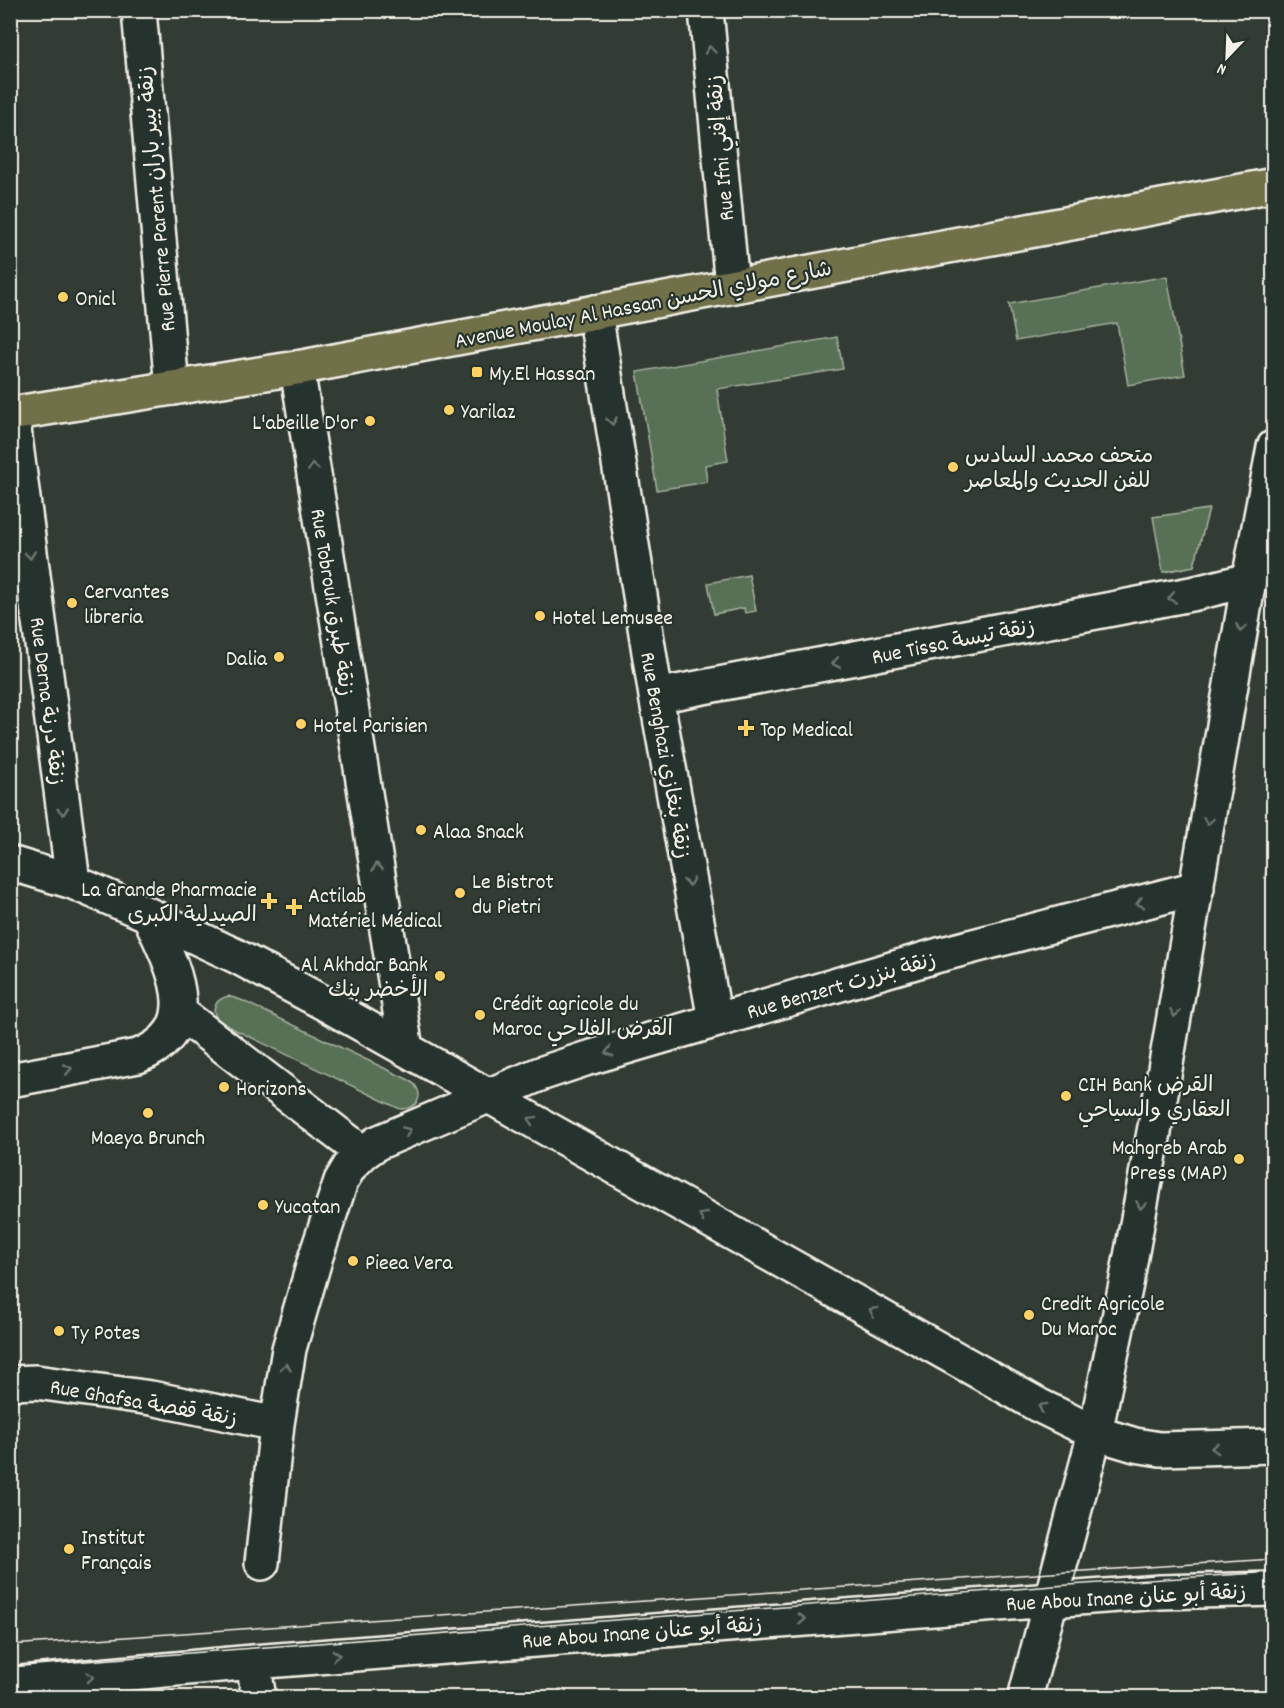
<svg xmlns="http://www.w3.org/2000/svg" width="1284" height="1708" font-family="Dekko,'Playpen Sans Arabic',sans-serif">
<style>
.garden{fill:#597157;stroke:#a6b1a0;stroke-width:1.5}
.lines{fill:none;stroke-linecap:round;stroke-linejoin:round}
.minor-casing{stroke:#f4f1e8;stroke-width:38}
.tertiary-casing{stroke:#f4f1e8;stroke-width:38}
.secondary-casing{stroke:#f4f1e8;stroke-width:38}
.primary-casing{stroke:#f4f1e8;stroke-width:38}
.minor{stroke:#26332d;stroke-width:33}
.tertiary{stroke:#26332d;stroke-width:33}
.secondary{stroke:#26332d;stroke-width:33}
.primary{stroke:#70704a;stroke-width:33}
.tram{stroke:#f4f1e8;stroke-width:1.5}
.oneway{stroke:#6e766e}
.poi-dot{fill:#ffd166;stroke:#26332d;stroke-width:2}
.labels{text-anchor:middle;stroke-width:4.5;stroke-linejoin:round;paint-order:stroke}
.street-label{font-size:22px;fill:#f4f1e8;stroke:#26332d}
.poi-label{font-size:22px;fill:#f4f1e8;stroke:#26332d;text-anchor:start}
</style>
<rect width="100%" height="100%" fill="#333c34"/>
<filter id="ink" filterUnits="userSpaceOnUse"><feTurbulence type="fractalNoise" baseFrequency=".0167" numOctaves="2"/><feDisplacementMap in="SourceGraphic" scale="12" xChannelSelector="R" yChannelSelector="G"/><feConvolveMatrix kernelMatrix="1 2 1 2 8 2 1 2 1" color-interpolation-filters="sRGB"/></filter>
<g filter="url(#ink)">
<path class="garden" d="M 1167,276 L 1185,375 L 1128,385 L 1117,323 L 1016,341 L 1009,304 Z
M 837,337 L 843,369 L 717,389 L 728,461 L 705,465 L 707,482 L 657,490 L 637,372 Z
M 1209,509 L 1194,566 L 1163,572 L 1153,517 Z
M 749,575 L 756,611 L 745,613 L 744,608 L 714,614 L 708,583 Z
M 1273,821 L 1273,875 L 1265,878 L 1265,877 Z
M 228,996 L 241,1000 L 409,1080 C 426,1091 420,1110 400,1109 L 221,1023 C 209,1012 214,1000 228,996 Z"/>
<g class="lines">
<defs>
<path id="minor" d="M 139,10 L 172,388
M 706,10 L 732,286
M 595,312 L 656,696 L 715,1020
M 297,368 L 406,1049
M 12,414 L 73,882
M 656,696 L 1196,593 L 1249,580
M 10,863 L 73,882 L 149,915 L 236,956 L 322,1002 L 1038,1405 L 1095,1433
M 179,1012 L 363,1153
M 10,1080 L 138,1056 C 209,1028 171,964 149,915
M 10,1383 L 36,1382 L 151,1398 L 277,1424
M 262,1563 L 277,1424 L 289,1349 L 316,1256 L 341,1181 L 350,1166 L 363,1153 L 377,1143 L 540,1074 L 585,1059 L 939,955 L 1197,888
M 253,1662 L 259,1698
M 10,1684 L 253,1662 L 1050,1600"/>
<path id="tertiary" d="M 1050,1600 L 1160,1592 L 1274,1589"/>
<path id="secondary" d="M 1095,1433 L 1135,1445 L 1160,1449 L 1274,1446
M 1025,1698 L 1095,1433 L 1126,1284 L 1157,1116 L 1249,580 L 1274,447"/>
<path id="primary" d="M 10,414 L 297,368 L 1274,185"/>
</defs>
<use href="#minor" class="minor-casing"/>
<use href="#tertiary" class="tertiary-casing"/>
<use href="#secondary" class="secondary-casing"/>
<use href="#primary" class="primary-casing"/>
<use href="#minor" class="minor"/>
<use href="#tertiary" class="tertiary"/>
<use href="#secondary" class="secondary"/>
<use href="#primary" class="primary"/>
<path class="tram" d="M 10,1645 L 1020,1575 L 1274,1559
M 10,1667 L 1053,1586 L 1274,1572"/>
</g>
<defs><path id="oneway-chevron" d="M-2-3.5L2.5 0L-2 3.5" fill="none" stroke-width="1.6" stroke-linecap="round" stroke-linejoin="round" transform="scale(1.5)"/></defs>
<g class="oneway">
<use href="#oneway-chevron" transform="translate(710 50) rotate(-95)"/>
<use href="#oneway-chevron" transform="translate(612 421) rotate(81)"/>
<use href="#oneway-chevron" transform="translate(313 467) rotate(-99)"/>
<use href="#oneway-chevron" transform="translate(30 555) rotate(83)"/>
<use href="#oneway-chevron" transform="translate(1172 598) rotate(169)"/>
<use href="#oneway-chevron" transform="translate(1241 628) rotate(100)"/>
<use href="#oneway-chevron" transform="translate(836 663) rotate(169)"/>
<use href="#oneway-chevron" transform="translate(63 811) rotate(83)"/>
<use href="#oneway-chevron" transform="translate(1208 821) rotate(100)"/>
<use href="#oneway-chevron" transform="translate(377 867) rotate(-99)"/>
<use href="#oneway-chevron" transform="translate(689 882) rotate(80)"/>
<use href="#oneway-chevron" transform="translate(1140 903) rotate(165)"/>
<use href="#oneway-chevron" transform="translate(1175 1013) rotate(100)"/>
<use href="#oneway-chevron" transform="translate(609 1052) rotate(163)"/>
<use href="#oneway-chevron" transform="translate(68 1069) rotate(-11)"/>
<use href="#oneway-chevron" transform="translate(532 1120) rotate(-151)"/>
<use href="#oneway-chevron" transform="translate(407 1131) rotate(-23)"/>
<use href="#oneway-chevron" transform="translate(1141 1205) rotate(100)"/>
<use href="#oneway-chevron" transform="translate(703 1216) rotate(-151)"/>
<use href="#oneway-chevron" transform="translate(873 1311) rotate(-151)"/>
<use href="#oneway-chevron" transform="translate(286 1367) rotate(-81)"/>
<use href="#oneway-chevron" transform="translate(1042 1407) rotate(-151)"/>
<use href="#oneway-chevron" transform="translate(1215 1448) rotate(178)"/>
<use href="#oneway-chevron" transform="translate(802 1619) rotate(-4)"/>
<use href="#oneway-chevron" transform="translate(336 1655) rotate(-4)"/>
<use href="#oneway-chevron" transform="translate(90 1677) rotate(-5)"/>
</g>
</g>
<g class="poi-dot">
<circle cx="63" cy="297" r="6"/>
<rect x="471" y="366" width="12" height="12" rx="3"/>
<circle cx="449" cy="410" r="6"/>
<circle cx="370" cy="421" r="6"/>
<circle cx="953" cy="467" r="6"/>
<circle cx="72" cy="603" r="6"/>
<circle cx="540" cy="616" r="6"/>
<circle cx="279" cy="657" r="6"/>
<circle cx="301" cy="724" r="6"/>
<path d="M743 719h6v6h6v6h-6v6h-6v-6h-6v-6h6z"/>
<circle cx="421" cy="830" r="6"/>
<circle cx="460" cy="893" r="6"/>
<path d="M266 892h6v6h6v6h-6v6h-6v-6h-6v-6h6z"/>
<path d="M291 898h6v6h6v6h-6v6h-6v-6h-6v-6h6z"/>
<circle cx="440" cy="976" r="6"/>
<circle cx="480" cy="1015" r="6"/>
<circle cx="224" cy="1087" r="6"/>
<circle cx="1066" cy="1096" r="6"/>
<circle cx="148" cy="1113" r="6"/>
<circle cx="1239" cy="1159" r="6"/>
<circle cx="263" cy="1205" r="6"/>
<circle cx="353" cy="1261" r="6"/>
<circle cx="1029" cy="1315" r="6"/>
<circle cx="59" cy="1331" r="6"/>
<circle cx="69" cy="1549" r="6"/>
</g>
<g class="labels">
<g class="street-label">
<text transform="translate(719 148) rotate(-95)" y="8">Rue Ifni زنقة إفني</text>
<text transform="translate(155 199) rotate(-95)" y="8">Rue Pierre Parent زنقة بيير باران</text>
<text transform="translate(643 303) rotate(-11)" y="8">Avenue Moulay Al Hassan شارع مولاي الحسن</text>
<text transform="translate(334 602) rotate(81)" y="8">Rue Tobrouk زنقة طبرق</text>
<text transform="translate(953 640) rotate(-11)" y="8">Rue Tissa زنقة تيسة</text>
<text transform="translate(49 701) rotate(83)" y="8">Rue Derna زنقة درنة</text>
<text transform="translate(667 755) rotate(80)" y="8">Rue Benghazi زنقة بنغازي</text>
<text transform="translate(841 984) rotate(-16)" y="8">Rue Benzert زنقة بنزرت</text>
<text transform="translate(144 1401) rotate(10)" y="8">Rue Ghafsa زنقة قفصة</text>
<text transform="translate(1126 1596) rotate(-3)" y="8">Rue Abou Inane زنقة أبو عنان</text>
<text transform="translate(642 1631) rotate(-4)" y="8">Rue Abou Inane زنقة أبو عنان</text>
</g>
<g class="poi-label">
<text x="75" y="305">Onicl</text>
<text x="489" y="380">My.El Hassan</text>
<text x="461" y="418">Yarilaz</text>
<text x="358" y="429" text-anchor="end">L'abeille D'or</text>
<text x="965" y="462">متحف محمد السادس<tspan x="965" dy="25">للفن الحديث والمعاصر</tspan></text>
<text x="84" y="598">Cervantes<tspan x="84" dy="25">libreria</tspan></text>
<text x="552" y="624">Hotel Lemusee</text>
<text x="267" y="665" text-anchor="end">Dalia</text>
<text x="313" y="732">Hotel Parisien</text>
<text x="760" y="736">Top Medical</text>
<text x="433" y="838">Alaa Snack</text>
<text x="472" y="888">Le Bistrot<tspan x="472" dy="25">du Pietri</tspan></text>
<text x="257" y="896" text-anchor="end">La Grande Pharmacie<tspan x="257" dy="25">الصيدلية الكبرى</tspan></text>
<text x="308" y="902">Actilab<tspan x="308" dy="25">Matériel Médical</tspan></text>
<text x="428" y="971" text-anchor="end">Al Akhdar Bank<tspan x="428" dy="25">الأخضر بنك</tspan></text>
<text x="492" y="1010">Crédit agricole du<tspan x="492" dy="25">Maroc القرض الفلاحي</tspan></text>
<text x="1078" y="1091">CIH Bank القرض<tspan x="1078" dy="25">العقاري والسياحي</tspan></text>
<text x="236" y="1095">Horizons</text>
<text x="148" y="1144" text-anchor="middle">Maeya Brunch</text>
<text x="1227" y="1154" text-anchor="end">Mahgreb Arab<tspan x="1227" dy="25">Press (MAP)</tspan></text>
<text x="275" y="1213">Yucatan</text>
<text x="365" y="1269">Pieea Vera</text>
<text x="1041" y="1310">Credit Agricole<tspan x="1041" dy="25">Du Maroc</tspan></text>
<text x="71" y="1339">Ty Potes</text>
<text x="81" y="1544">Institut<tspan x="81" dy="25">Français</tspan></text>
</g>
</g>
<rect width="1284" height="1708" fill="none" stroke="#26332d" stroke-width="36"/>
<rect x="18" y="18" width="1248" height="1672" fill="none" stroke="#f4f1e8" stroke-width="2" filter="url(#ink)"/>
<g transform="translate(1227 57) rotate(203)" stroke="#26332d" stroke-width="4.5" paint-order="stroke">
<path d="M0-4.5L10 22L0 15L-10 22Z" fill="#f4f1e8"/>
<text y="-9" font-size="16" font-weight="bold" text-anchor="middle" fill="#f4f1e8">N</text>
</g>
</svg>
